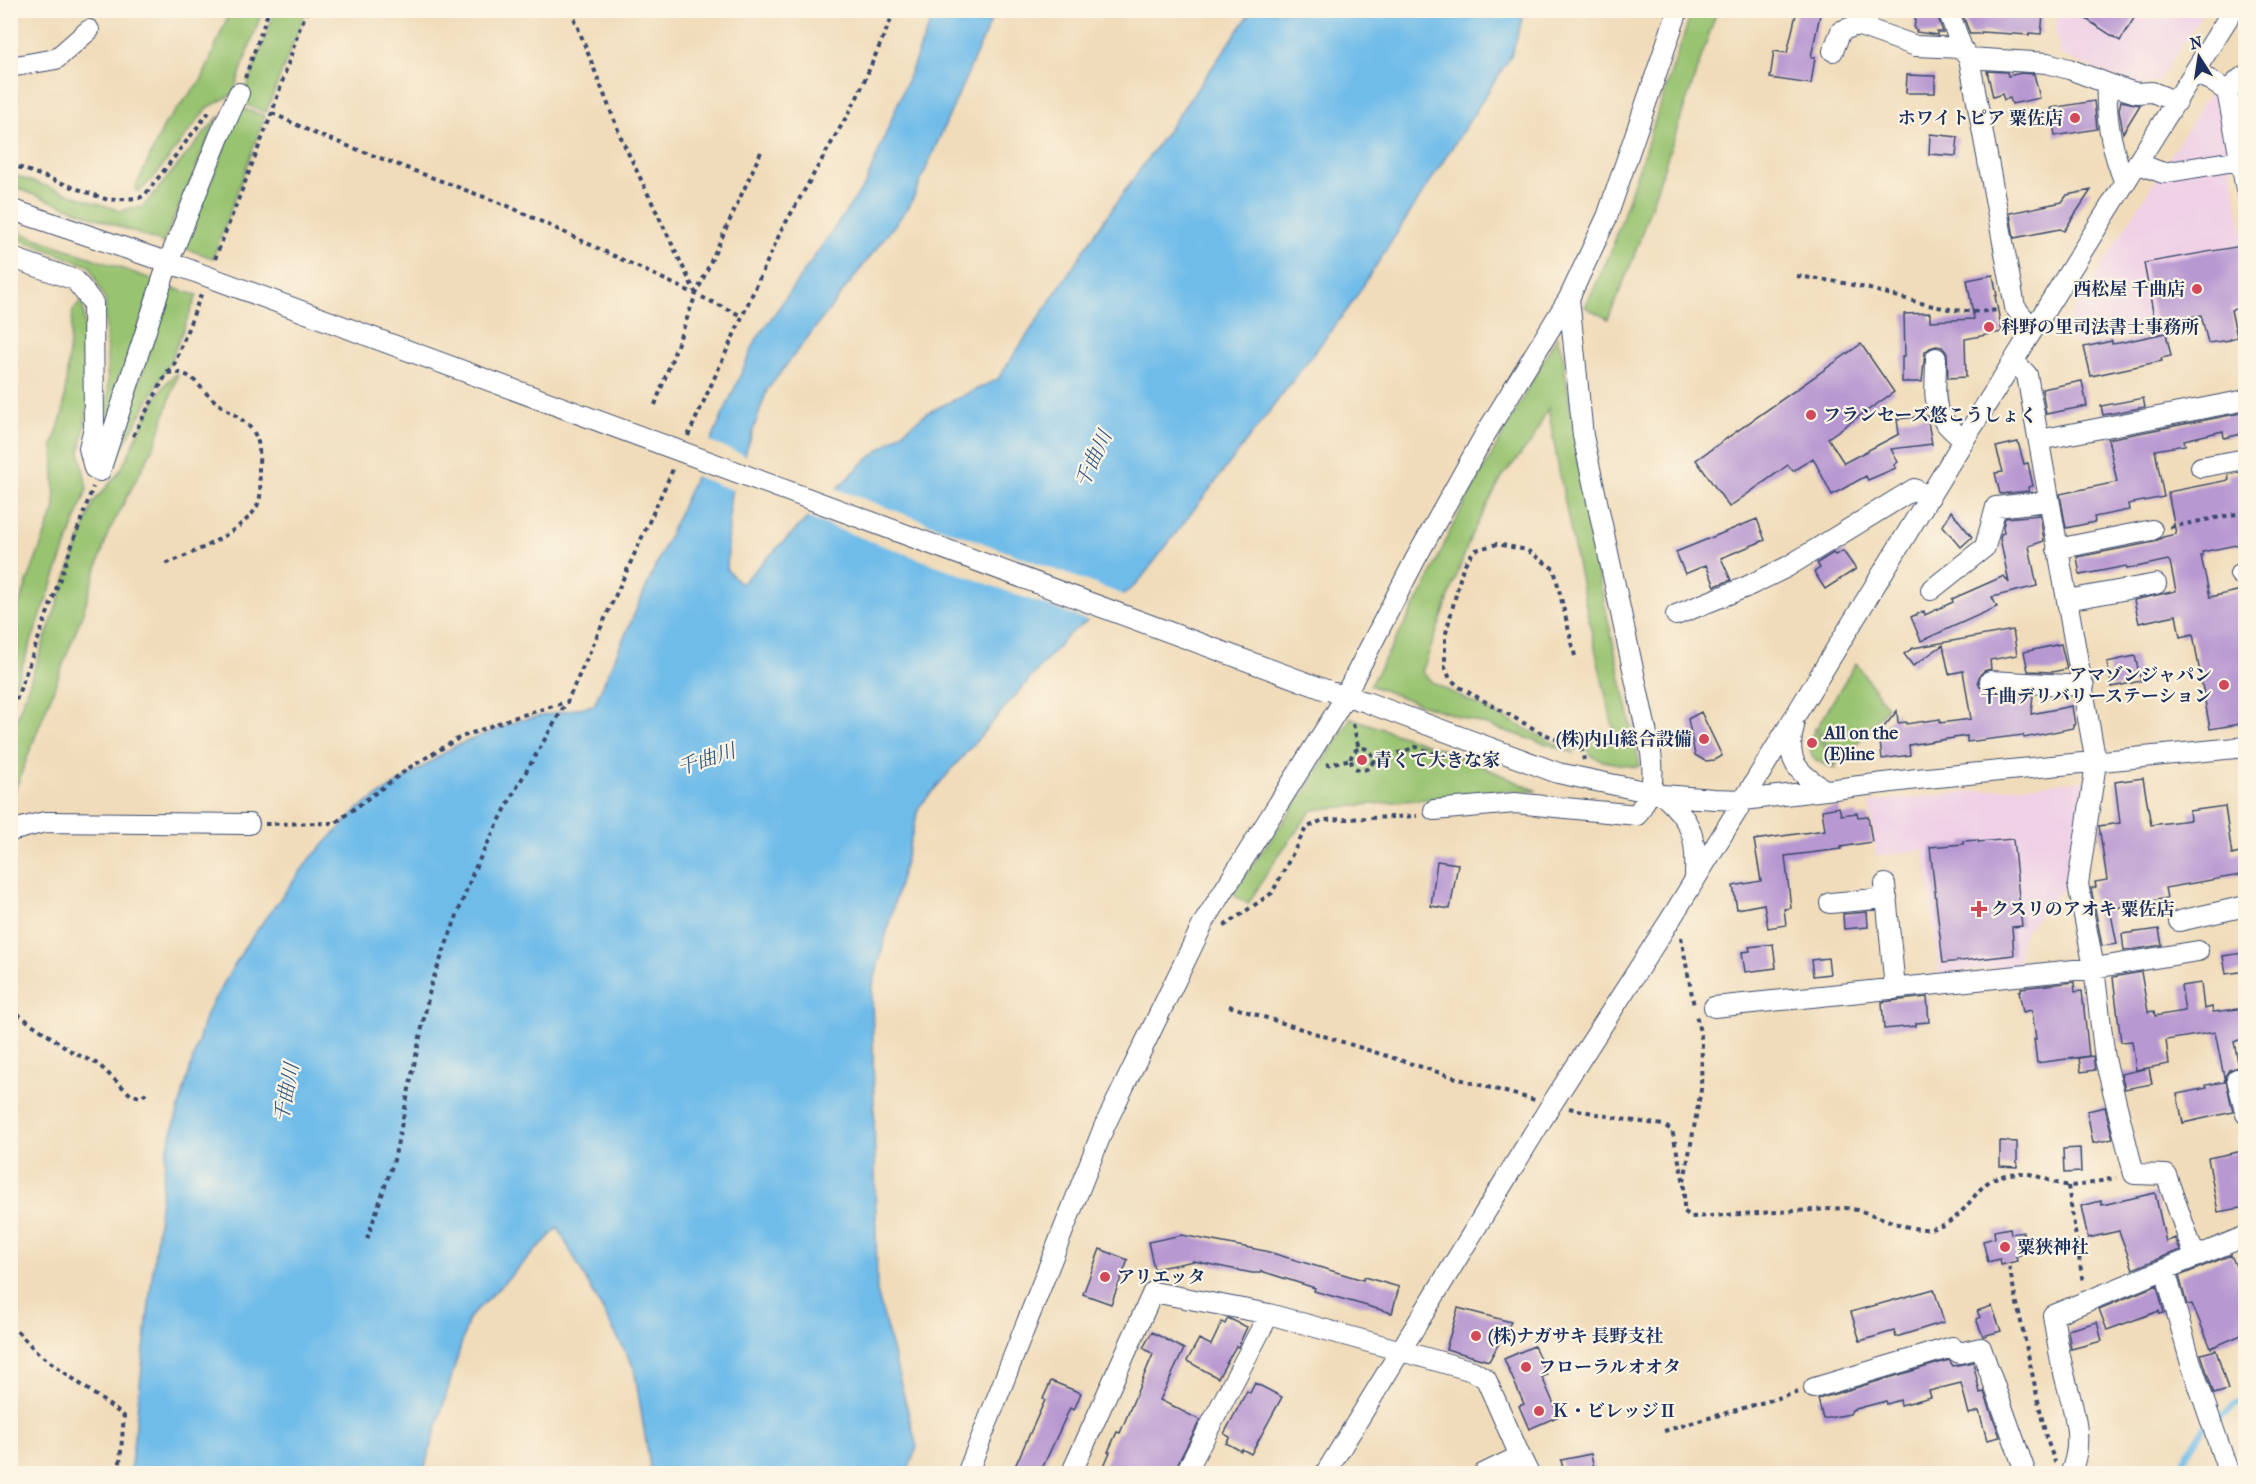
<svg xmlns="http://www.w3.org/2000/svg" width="2256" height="1484" font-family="'IM FELL French Canon','Noto Serif JP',serif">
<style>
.built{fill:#efd0e6}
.green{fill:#98c370;stroke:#5a7967;stroke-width:1.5}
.water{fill:#70bce9;stroke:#4676a4;stroke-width:1.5}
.pier{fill:#f0dcba}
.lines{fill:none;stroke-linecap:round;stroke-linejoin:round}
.stream{stroke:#70bce9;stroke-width:6}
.building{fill:#b898d1}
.minor-casing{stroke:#3b496c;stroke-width:22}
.path{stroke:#3b496c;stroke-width:4;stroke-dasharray:4.5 4.5;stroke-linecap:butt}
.minor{stroke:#fff;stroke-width:20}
.minor-bridge-casing{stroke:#3b496c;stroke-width:22;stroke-linecap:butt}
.minor-bridge{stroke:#fff;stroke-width:20}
.poi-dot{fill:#d1495b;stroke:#fcf5e5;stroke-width:2}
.labels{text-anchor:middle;stroke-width:4.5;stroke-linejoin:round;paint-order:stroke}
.poi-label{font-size:18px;font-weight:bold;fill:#1b2f5e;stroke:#fcf5e5;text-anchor:start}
.water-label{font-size:20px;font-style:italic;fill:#355988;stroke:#fcf5e5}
</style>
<rect width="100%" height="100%" fill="#fcf5e5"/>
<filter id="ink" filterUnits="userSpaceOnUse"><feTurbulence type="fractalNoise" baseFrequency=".0167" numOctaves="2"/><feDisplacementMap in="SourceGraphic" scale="12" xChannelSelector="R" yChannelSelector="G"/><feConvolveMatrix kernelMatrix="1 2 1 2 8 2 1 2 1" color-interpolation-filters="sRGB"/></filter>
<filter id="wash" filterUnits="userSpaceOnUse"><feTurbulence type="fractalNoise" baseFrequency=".008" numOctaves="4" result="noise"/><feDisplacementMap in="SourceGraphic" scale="24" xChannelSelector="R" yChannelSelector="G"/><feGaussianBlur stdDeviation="1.35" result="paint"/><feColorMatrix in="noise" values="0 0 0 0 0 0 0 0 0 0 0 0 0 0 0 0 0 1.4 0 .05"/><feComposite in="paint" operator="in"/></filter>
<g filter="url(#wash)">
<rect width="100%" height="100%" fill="#f0dcba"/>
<path class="built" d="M 2059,11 L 2204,11 L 2159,81 L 2137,86 L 2060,54 L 2055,28 Z
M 2209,94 L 2219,101 L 2245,245 L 2245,312 L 2075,345 L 2070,316 Z
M 2085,780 L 2076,853 L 2069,872 L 2070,880 L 2025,932 L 2021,942 L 2018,966 L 1939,975 L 1925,850 L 1876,856 L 1870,802 Z"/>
<path class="green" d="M 230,11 L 262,11 L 233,94 L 207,108 L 154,177 L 139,192 L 135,189 L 165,124 L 202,79 Z
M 275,11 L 306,11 L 266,112 L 241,103 Z
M 1692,11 L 1717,11 L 1633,259 L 1608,319 L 1585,307 L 1610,254 Z
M 241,108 L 265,116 L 213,258 L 184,248 Z
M 219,116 L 163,243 L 11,186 L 10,174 L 121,211 L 136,207 L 142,208 Z
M 10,229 L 154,280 L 109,427 L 105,300 L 90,266 L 11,236 Z
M 171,288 L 197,295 L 171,360 L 118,455 L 111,462 Z
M 83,300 L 89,402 L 80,452 L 87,489 L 11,697 L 11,626 L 55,508 L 53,444 L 63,413 L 73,310 Z
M 1557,336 L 1563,356 L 1587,524 L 1640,766 L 1636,767 L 1603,761 L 1593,757 L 1588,750 L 1561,736 L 1616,740 C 1590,630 1567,520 1548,408 L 1532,441 L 1502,477 L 1471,536 L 1422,672 L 1433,683 L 1575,753 L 1420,704 L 1370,685 L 1425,588 L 1452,527 Z
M 178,374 L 156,442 L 108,533 L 82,615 L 11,800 L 11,735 L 94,501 C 103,491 114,480 121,469 C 132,451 159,378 178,374 Z
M 1856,663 L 1887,707 L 1868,732 L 1836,764 L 1817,727 Z
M 1351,718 L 1452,753 L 1537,791 L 1507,791 L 1312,810 L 1275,860 L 1248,904 L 1232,894 L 1305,791 Z
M 1815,728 L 1836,768 C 1811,763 1804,752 1815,728 Z"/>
<path class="water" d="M 935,11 L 995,11 L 910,205 L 767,390 L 730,498 L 727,570 L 741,584 L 863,463 L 927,413 L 998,379 L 1100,226 L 1252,11 L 1525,11 L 1511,56 L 1350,306 L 1137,584 L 1068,635 L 919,807 L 872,989 L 877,1291 L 917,1447 L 907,1473 L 651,1473 L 634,1368 L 558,1228 L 469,1318 L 423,1473 L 130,1474 L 166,1153 L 206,1014 L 246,945 L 309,860 L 358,809 L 455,746 L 521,720 L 594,705 L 756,340 L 866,183 Z"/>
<path class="pier" d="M 707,441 L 747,456 L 735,491 L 692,475 Z
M 834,488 L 1127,596 L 1091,622 L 805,517 Z"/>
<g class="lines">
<path class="stream" d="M 2218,1419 L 2235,1405 L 2246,1400
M 2175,1474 L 2205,1425"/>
</g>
<g id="blocks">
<path class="building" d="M 1797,10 L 1821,10 L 1811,57 L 1815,57 L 1811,84 L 1770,78 L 1774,51 L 1787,53 Z
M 1969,10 L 1998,10 L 2043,15 L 2041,34 L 2029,33 L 2029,35 L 1981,32 L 1981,34 L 1970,34 L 1962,13 L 1969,13 Z
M 2072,10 L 2139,10 L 2120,41 Z
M 1916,12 L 1937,14 L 1943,32 L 1937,32 L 1937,35 L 1916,32 L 1917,30 L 1914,29 Z
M 1987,71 L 2007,72 L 2008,76 L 2021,73 L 2034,74 L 2040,98 L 2012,104 L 2010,98 L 2004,100 L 2002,94 L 1993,97 Z
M 1907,75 L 1935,76 L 1935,93 L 1906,93 Z
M 2094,101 L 2097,129 L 2055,136 L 2051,108 Z
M 2121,101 L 2140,105 L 2123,133 L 2119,109 Z
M 1930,134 L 1958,137 L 1956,156 L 1929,154 Z
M 2091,190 L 2064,231 L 2060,229 L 2014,238 L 2010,213 L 2062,202 L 2067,195 Z
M 2241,246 L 2246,270 L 2246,307 L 2231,310 L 2237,337 L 2230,339 L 2230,340 L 2208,343 L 2201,315 L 2155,323 L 2144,263 Z
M 1993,275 L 1997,296 L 1995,296 L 2002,332 L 1965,339 L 1966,377 L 1948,378 L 1947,353 L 1942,347 L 1936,346 L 1930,348 L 1925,352 L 1922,382 L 1902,382 L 1902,356 L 1905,356 L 1904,314 L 1930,313 L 1930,321 L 1974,319 L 1967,280 Z
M 2166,333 L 2171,356 L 2161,358 L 2162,361 L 2091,376 L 2084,347 L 2112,341 L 2112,344 L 2119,343 Z
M 1861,344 L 1894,392 L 1828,438 L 1844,463 L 1899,434 L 1897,419 L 1927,416 L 1932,444 L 1891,449 L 1898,462 L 1894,465 L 1896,468 L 1868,480 L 1866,476 L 1832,495 L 1813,458 L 1793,471 L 1788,465 L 1729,507 L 1696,460 Z
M 2082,381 L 2087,406 L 2046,414 L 2042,389 Z
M 2143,398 L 2145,407 L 2103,415 L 2101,406 Z
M 2246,412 L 2246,433 L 2224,438 L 2223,431 L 2184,440 L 2185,445 L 2155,450 L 2164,497 L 2128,504 L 2129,510 L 2094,517 L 2095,522 L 2066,528 L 2060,494 L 2117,482 L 2108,439 Z
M 2018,442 L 2024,464 L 2028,463 L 2033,486 L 2028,487 L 2029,491 L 2000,494 L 1995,473 L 2003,472 L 1996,447 Z
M 2246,471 L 2246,543 L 2202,552 L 2203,556 L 2201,556 L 2210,597 L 2242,590 L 2246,609 L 2246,723 L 2210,729 L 2193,634 L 2180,637 L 2176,615 L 2139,623 L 2134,600 L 2176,591 L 2170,562 L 2168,560 L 2127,569 L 2126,566 L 2080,575 L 2077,557 L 2154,542 L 2163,537 L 2176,534 L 2168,492 L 2229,480 L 2228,475 Z
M 1951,511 L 1972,537 L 1961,547 L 1943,526 Z
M 2040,515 L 2044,541 L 2029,546 L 2037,586 L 1992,597 L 1997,607 L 1921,641 L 1911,617 L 1924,611 L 1925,615 L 1953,602 L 1952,599 L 2004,576 L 2009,583 L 2000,538 L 2001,534 L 2004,533 L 2003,527 L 2005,518 Z
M 1757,519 L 1765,540 L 1721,558 L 1731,580 L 1715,586 L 1706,565 L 1685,574 L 1676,552 Z
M 1843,551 L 1856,569 L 1825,589 L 1814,572 L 1820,568 L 1817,563 L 1833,553 L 1835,555 Z
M 2013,630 L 2017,655 L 1990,660 L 1991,669 L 1984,671 L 1980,675 L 1978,681 L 1980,687 L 1989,693 L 2033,695 L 2031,714 L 2072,706 L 2075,725 L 2073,725 L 2073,728 L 2024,738 L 2023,735 L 1967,742 L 1967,736 L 1909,745 L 1910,755 L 1882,759 L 1879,733 L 1897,711 L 1898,723 L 1906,722 L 1906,724 L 1940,719 L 1940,723 L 1971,719 L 1963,671 L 1949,674 L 1943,645 L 1913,666 L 1904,654 L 1913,648 Z
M 2061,644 L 2067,669 L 2052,672 L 2028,671 L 2024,652 Z
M 2135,656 L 2141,681 L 2112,687 L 2107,662 Z
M 1701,712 L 1722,756 L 1715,760 L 1705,761 L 1695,755 L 1688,719 Z
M 2143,778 L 2151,825 L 2190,820 L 2189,811 L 2225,806 L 2232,855 L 2243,852 L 2246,874 L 2165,888 L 2167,898 L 2110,909 L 2117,944 L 2102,946 L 2091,888 L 2096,887 L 2095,882 L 2107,880 L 2099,826 L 2120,823 L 2115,782 Z
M 1839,807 L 1841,815 L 1857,813 L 1858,817 L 1868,816 L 1872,842 L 1841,847 L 1841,849 L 1785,856 L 1791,908 L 1784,909 L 1786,925 L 1768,928 L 1764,904 L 1737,909 L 1733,886 L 1761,881 L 1754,840 L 1825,830 L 1822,810 Z
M 2013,839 L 2022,926 L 2012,927 L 2014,955 L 1943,963 L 1930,847 L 1963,844 L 1963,841 L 1978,840 L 1978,842 Z
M 1437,861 L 1458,864 L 1450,909 L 1431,906 Z
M 1867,912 L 1868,927 L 1844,929 L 1843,914 Z
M 2159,929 L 2162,945 L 2124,951 L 2122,934 Z
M 1773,944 L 1776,968 L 1745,972 L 1742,952 L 1750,951 L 1749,947 Z
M 2243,953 L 2246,971 L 2226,974 L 2223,956 Z
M 1828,958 L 1830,974 L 1813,976 L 1811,960 Z
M 2141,972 L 2148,1012 L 2154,1011 L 2155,1016 L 2185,1011 L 2181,986 L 2201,983 L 2204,1009 L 2212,1007 L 2213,1012 L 2246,1008 L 2246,1037 L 2234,1042 L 2239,1067 L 2229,1070 L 2225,1076 L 2233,1112 L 2183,1123 L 2177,1094 L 2207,1088 L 2206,1085 L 2225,1082 L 2215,1032 L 2166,1040 L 2169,1064 L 2136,1070 L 2132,1041 L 2121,1042 L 2113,977 Z
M 2074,982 L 2075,992 L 2082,991 L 2089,1056 L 2037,1063 L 2034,1039 L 2036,1039 L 2032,1010 L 2023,1012 L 2019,991 L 2021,991 L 2021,988 Z
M 1927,997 L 1929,1022 L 1916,1023 L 1916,1026 L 1884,1029 L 1882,1002 Z
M 2093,1056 L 2095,1070 L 2081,1072 L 2079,1058 Z
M 2149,1068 L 2152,1084 L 2125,1089 L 2121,1074 Z
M 2105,1107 L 2113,1139 L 2093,1143 L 2087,1111 Z
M 2000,1141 L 2017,1142 L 2017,1167 L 2000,1166 Z
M 2080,1148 L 2081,1172 L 2064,1173 L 2063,1149 Z
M 2243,1151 L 2246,1163 L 2246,1207 L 2218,1212 L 2208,1158 Z
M 2155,1193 L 2166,1242 L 2175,1238 L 2180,1250 L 2133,1269 L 2119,1231 L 2088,1238 L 2081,1206 L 2101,1201 L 2102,1205 Z
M 2010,1228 L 2011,1234 L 2023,1232 L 2027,1253 L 2016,1256 L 2017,1261 L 2001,1265 L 2000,1259 L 1988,1262 L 1983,1241 L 1995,1238 L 1994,1231 Z
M 1182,1235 L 1265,1251 L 1363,1280 L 1364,1277 L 1399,1287 L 1392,1313 L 1314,1291 L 1315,1288 L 1261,1271 L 1261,1273 L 1252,1273 L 1194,1261 L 1154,1269 L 1148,1242 Z
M 1100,1249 L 1128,1260 L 1111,1304 L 1083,1294 Z
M 2231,1255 L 2246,1289 L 2246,1291 L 2239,1293 L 2246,1309 L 2246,1333 L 2211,1348 L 2192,1304 L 2187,1305 L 2179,1276 Z
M 2157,1285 L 2164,1313 L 2160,1314 L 2159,1311 L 2107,1330 L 2099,1309 Z
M 1934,1289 L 1944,1322 L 1896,1337 L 1894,1331 L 1860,1341 L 1851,1312 Z
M 1992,1306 L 2001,1331 L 1983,1336 L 1976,1319 L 1980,1317 L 1977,1311 Z
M 1458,1308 L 1511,1322 L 1489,1361 L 1446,1349 Z
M 1228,1318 L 1247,1327 L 1238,1347 L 1236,1346 L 1218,1378 L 1187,1361 L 1199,1339 L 1211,1345 L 1222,1322 L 1225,1324 Z
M 2097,1322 L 2102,1341 L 2071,1349 L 2068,1330 Z
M 1152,1332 L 1184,1349 L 1160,1400 L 1200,1420 L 1173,1473 L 1101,1473 L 1110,1452 L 1108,1452 L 1117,1432 L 1120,1433 L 1153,1354 L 1143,1348 Z
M 1534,1346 L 1547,1375 L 1542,1377 L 1559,1416 L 1529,1429 L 1519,1406 L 1524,1404 L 1504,1359 Z
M 2216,1350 L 2228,1390 L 2214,1394 L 2201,1354 Z
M 1949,1360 L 1953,1366 L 1973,1362 L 1980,1393 L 1984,1392 L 2000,1437 L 1987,1440 L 1979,1411 L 1969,1414 L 1961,1383 L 1929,1391 L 1931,1397 L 1901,1405 L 1900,1400 L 1887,1404 L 1886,1401 L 1852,1410 L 1850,1414 L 1823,1419 L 1818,1399 Z
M 1051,1381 L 1081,1393 L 1074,1410 L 1070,1408 L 1040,1473 L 1012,1473 L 1045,1400 L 1043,1399 Z
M 1255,1383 L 1282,1397 L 1251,1454 L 1242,1449 L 1241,1451 L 1226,1443 L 1230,1437 L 1224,1434 L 1247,1391 L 1250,1393 Z
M 1591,1454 L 1595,1473 L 1564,1473 L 1561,1460 Z"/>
</g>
</g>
<g filter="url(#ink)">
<use href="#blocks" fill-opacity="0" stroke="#3b496c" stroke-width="1.5"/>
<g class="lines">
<defs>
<path id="minor" d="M 1948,10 L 1962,48 L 1969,58 L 2015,307 L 2033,330
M 1833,51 L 1841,31 L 1857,25 L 1916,46 L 1962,48
M 1969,58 L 2047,63 L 2069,69 L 2117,87 L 2136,93 L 2152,92 L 2177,102
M 10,67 L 56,59 L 89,30
M 2194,74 L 2210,80 L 2227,91 L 2246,189
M 2107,84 C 2105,119 2112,151 2125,183
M 2227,91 L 2241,78 L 2246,77
M 2137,163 L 2163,173 L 2240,160
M 10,209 L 181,267
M 10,257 L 75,280 L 93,303 L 94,428 L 89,448 L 94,468 L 100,471 L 168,263 L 219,137 L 239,93
M 1936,358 C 1936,400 1928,413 1964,440
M 2015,362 L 2027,375 L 2096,763 L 2078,884 L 2094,968 L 2105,1059 L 2134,1174 L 2166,1175 L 2195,1257
M 2039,440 L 2246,400
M 2201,467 L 2246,459
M 2057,549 L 2152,530
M 2240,574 L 2246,573
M 1931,590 L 1985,547 L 1996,507 L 2049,501
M 2067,600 L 2156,584
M 1676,615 L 1746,587 L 1787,567 L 1914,489 L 1930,497
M 1990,681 L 2084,686
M 1335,693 L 1366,702 L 1558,773 L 1663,795 L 1714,799 L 1744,800 L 1917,779 L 2246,747
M 1794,726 C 1785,761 1797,772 1825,790
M 1663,795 C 1691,820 1697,837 1695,874
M 1434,810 L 1515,803 L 1637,815 C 1652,791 1655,782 1651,753 L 1583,436 L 1569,298
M 10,831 L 45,822 L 249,824
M 1885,884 L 1895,989
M 1830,903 L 1887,898
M 2179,921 L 2246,906
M 1714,1007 L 2094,968 L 2198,951
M 2237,1079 L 2246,1114
M 2165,1270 L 2190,1360 L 2229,1474
M 1814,1388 L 1952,1347 L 1959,1353 L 1981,1348 L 2026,1474
M 1520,1456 L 1529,1474
M 967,1474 L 1104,1127 L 1204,922 L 1338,709 L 1416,558 L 1483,438 L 1569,298 L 1607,217 L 1678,10
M 1071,1474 L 1153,1292 L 1269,1314 L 1473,1371 L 1486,1379 L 1520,1456 L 1483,1474
M 1185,1474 L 1269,1314
M 1325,1474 L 1551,1105 L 1672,917 L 1964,440 L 2233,10
M 2070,1474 C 2087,1437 2070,1402 2062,1365 C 2058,1349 2056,1332 2053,1315 L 2246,1236"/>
</defs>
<use href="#minor" class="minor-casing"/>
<path class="path" d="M 571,10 L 622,140 L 695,292
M 245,78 L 269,10
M 272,113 L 316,134 L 508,206 L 742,316
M 10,164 L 108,200 L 139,198 L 145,195 L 209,112
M 215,259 L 272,113 L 300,27 L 308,10
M 1797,276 C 1817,279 1837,281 1857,286 C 1903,296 1949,317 1997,310
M 167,372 L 174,365 L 202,292
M 655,405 L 696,294 L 761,152
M 133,436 L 167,373 C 193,369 197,387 215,401 C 228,412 245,418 254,433 C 261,443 259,457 259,469 C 259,478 262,492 259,501 C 252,528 190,555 165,564
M 688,436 L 781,231 L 856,100 L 895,10
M 2170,527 L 2246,512
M 1575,656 L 1554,569 L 1527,550 L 1497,544 L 1476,550 L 1470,556 L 1463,567 L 1445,637 L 1445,667 L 1450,679 L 1461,688 L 1538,731 L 1582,751 L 1584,760
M 10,717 L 93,487
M 1353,724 L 1359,749
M1351 759a11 11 0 1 1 22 0a11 11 0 1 1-22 0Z
M 1372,762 L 1416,747 L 1448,758 L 1450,753
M 1326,765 L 1351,759
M 265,824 L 335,823 L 409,768 L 459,738 L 509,719 L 567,702 L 674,467
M 1224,926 L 1272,893 L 1306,828 L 1323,820 L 1417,816
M 1681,937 L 1694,1006
M 1229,1006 L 1469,1082 L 1535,1100
M 10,1009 L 74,1053 L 98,1064 L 131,1095 L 142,1097 L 146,1093
M 1569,1108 L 1621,1119 L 1663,1125 L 1672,1130 L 1684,1183 L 1684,1211 L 1691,1217 L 1846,1208 C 1888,1213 1925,1251 1962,1211 C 1973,1200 1982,1182 1998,1177 C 2005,1175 2014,1173 2021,1173 C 2035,1173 2051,1183 2065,1185 C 2080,1188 2101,1180 2116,1178
M 1684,1181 L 1701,1090 L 1702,1042 L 1696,1014
M 2068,1186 L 2083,1283
M 367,1239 L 394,1160 L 431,985 L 474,870 L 513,794 L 566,703
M 2009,1267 L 2046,1437 L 2055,1462
M 17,1331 L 38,1353 L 124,1416 L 119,1474
M 1664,1431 L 1799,1392"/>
<use href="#minor" class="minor"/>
<defs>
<path id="minor-bridge" d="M 182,267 L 1326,690"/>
</defs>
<use href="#minor-bridge" class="minor-bridge-casing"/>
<use href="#minor-bridge" class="minor-bridge"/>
</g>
</g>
<g class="poi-dot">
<circle cx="2075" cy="118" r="6"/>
<circle cx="2197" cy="289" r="6"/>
<circle cx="1989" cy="327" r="6"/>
<circle cx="1811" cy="415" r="6"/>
<circle cx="2224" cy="685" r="6"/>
<circle cx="1704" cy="739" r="6"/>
<circle cx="1812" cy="743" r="6"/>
<circle cx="1362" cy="760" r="6"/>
<path d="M1976 900h6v6h6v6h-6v6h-6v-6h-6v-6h6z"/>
<circle cx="2005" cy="1247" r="6"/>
<circle cx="1105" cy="1277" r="6"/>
<circle cx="1476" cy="1336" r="6"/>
<circle cx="1526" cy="1367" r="6"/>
<circle cx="1539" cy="1411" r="6"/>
</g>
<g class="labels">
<g class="poi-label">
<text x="2063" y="124" text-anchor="end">ホワイトピア 粟佐店</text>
<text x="2185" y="295" text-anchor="end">西松屋 千曲店</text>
<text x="2001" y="333">科野の里司法書士事務所</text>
<text x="1823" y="421">フランセーズ悠こうしょく</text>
<text x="2212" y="681" text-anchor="end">アマゾンジャパン<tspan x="2212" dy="21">千曲デリバリーステーション</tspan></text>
<text x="1824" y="739">All on the<tspan x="1824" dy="21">(E)line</tspan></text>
<text x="1692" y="745" text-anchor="end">(株)内山総合設備</text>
<text x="1374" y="766">青くて大きな家</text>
<text x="1991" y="915">クスリのアオキ 粟佐店</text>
<text x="2017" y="1253">粟狹神社</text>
<text x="1117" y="1283">アリエッタ</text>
<text x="1488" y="1342">(株)ナガサキ 長野支社</text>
<text x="1538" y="1373">フローラルオオタ</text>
<text x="1551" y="1417">Ｋ・ビレッジⅡ</text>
</g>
<g class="water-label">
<text transform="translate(1093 459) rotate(-65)" y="7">千曲川</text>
<text transform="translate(706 759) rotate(-18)" y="7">千曲川</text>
<text transform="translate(286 1093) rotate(-79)" y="7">千曲川</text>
</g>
</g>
<rect width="2256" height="1484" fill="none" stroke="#fcf5e5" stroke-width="36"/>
<g transform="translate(2199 57) rotate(348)" stroke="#fcf5e5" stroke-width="4.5" paint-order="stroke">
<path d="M0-4.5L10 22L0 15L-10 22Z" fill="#1b2f5e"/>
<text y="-9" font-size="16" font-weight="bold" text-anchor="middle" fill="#1b2f5e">N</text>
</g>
</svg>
